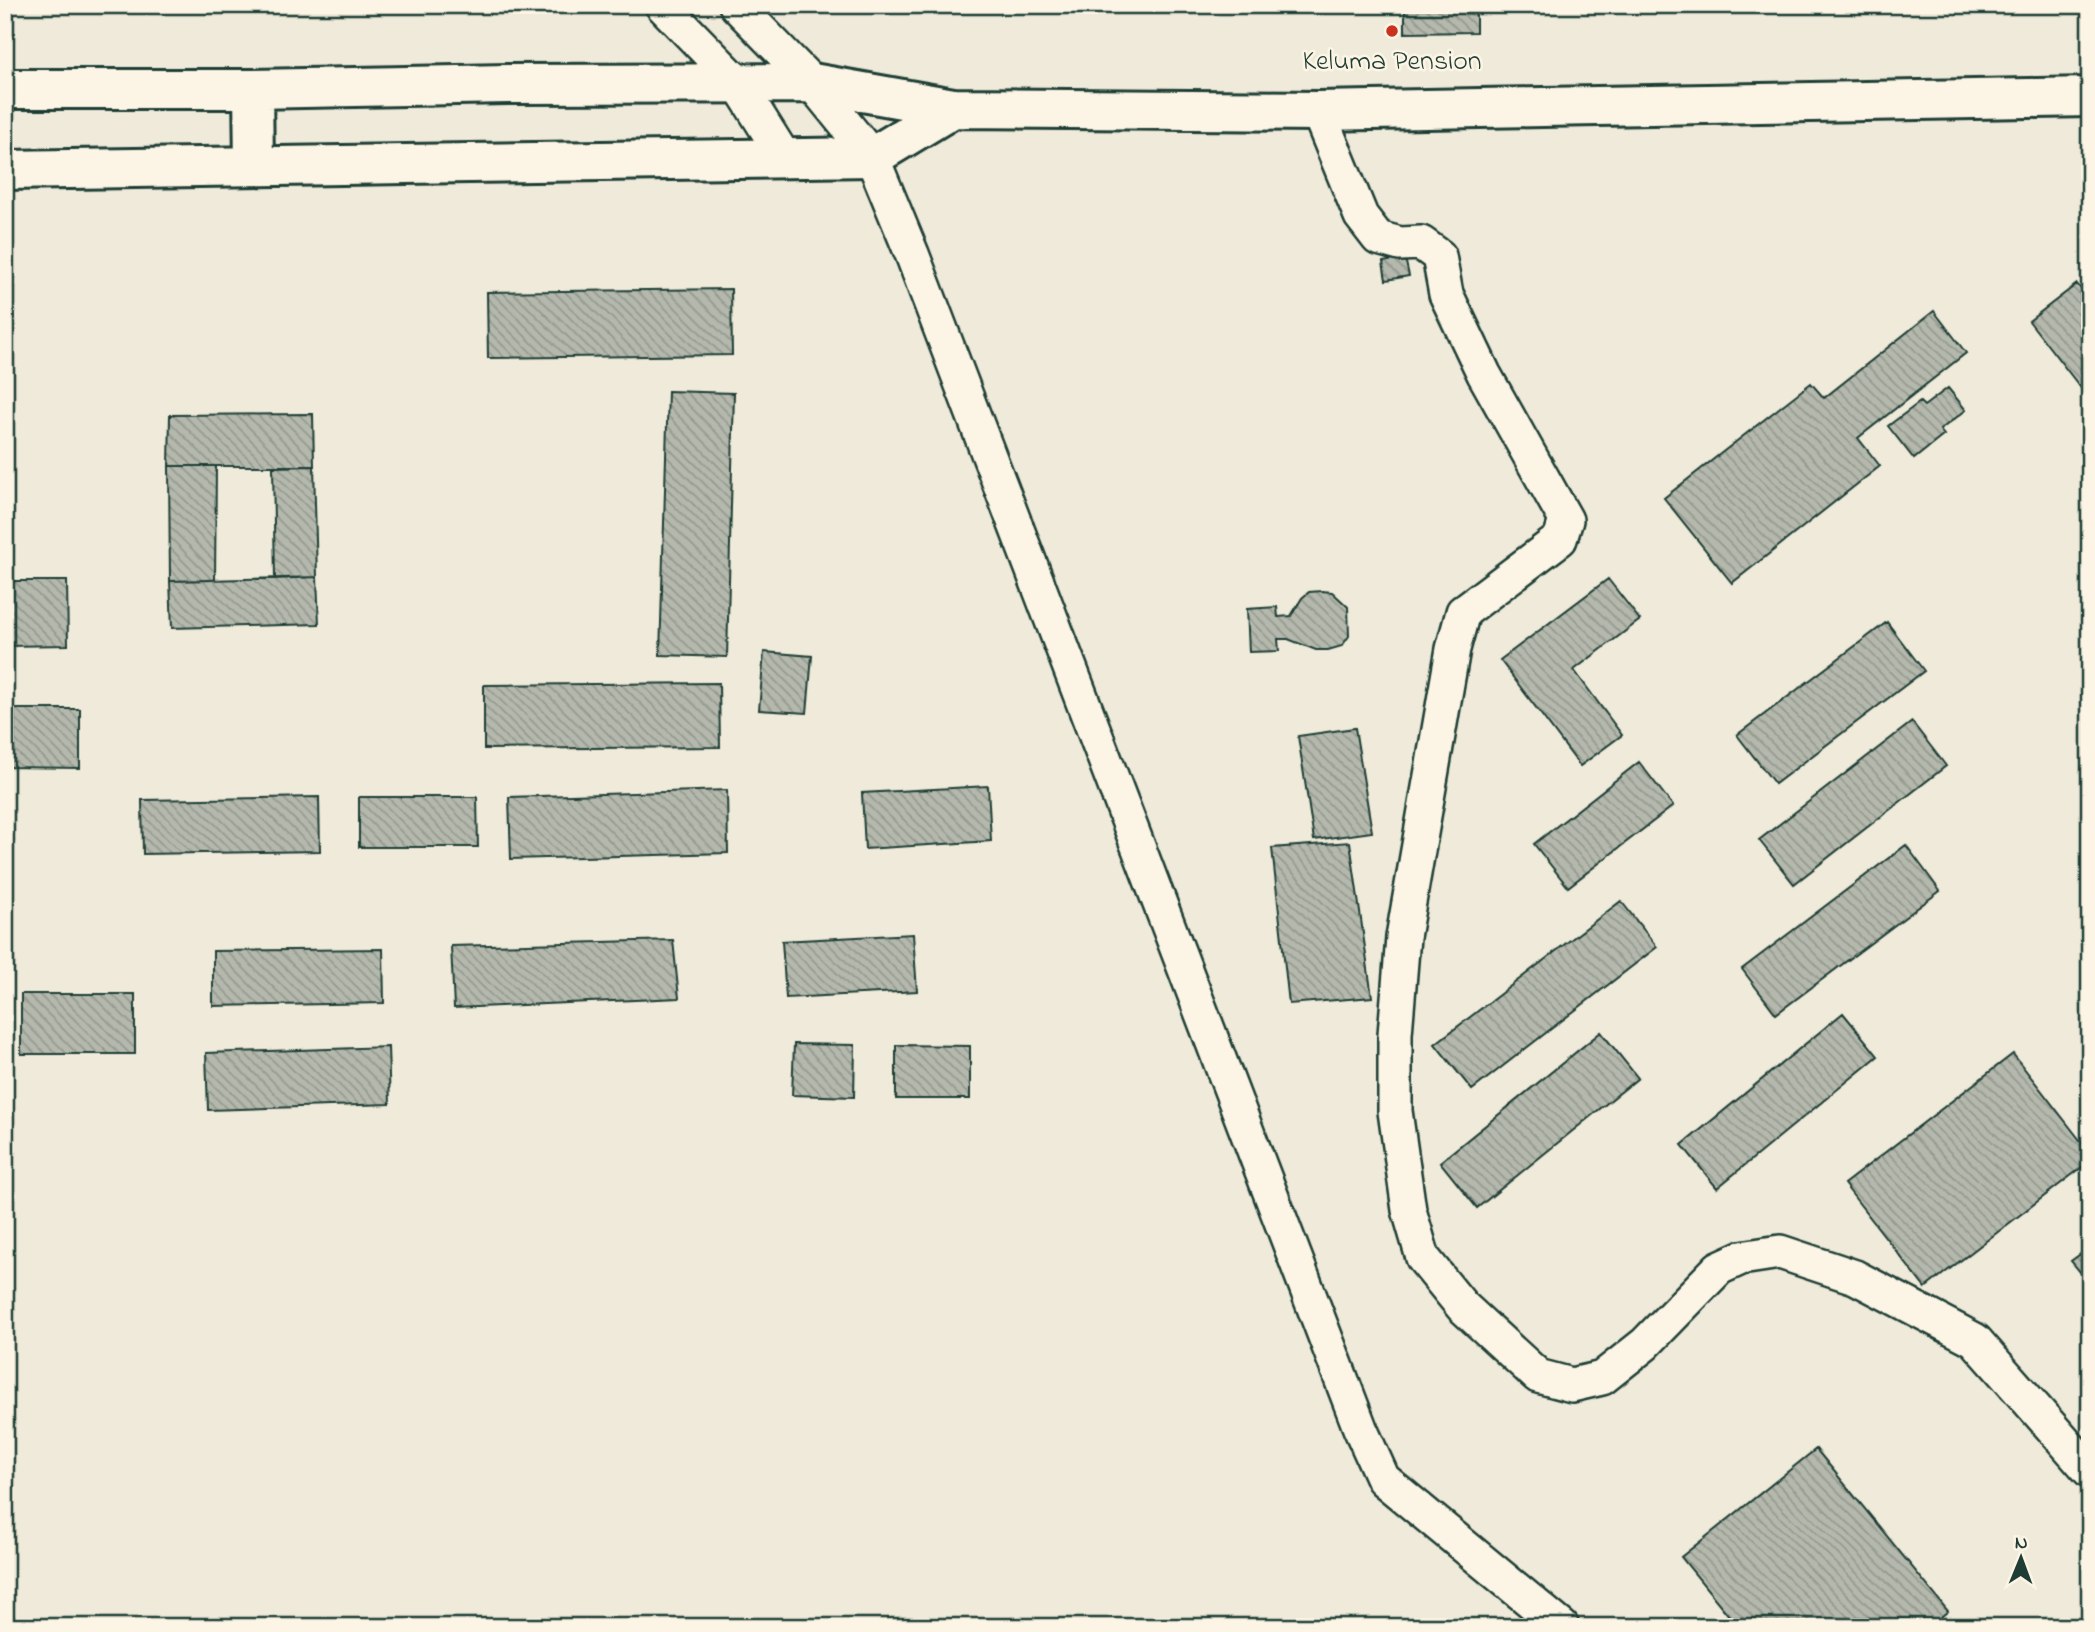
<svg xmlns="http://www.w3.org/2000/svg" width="2095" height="1632" font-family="'Indie Flower',sans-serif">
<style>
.building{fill:url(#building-back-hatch);stroke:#1f3d34;stroke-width:2}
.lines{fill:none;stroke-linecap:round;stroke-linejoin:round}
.street-casing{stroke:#1f3d34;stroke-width:38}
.secondary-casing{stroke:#1f3d34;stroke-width:44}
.street{stroke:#fcf5e5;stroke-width:33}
.secondary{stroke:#fcf5e5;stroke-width:38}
.poi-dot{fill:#c8321e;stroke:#fcf5e5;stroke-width:2.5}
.labels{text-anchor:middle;stroke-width:5;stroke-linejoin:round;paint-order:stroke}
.poi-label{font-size:28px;fill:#1f3d34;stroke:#fcf5e5}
</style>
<defs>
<pattern id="building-back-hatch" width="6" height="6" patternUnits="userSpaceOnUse" patternTransform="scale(1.75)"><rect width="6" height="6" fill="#b5b9ad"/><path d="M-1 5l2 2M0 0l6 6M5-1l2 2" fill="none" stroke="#93988e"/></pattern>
</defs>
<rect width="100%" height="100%" fill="#efeada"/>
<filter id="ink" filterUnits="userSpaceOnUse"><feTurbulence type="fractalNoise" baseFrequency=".0143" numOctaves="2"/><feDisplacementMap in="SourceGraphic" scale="14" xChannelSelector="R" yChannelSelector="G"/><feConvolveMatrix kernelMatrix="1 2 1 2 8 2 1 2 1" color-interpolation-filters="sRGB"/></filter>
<g filter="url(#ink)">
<path class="building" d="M 1405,5 L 1476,5 L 1476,32 L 1405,33 Z
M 1405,258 L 1409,276 L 1386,280 L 1383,262 Z
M 2077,284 L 2090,301 L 2090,394 L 2087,396 L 2029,321 Z
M 731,289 L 732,355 L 488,358 L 487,292 Z
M 1934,311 L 1966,353 L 1858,438 L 1880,466 L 1732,583 L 1664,498 L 1811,383 L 1824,398 Z
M 1948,388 L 1966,410 L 1940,430 L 1944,435 L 1914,459 L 1888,426 L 1920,402 L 1924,406 Z
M 668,391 L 734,393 L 727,657 L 660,655 Z
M 313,414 L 314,466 L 169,466 L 170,415 Z
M 169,466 L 216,466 L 215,580 L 170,581 Z
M 314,466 L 317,577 L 275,579 L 273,467 Z
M 317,577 L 319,624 L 172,628 L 170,581 Z
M 1608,579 L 1640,620 L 1574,670 L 1622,735 L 1580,766 L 1500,660 Z
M 5,581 L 67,581 L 68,645 L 5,646 Z
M 1322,591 L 1332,592 L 1348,607 L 1349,636 L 1342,646 L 1328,650 L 1316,650 L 1288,639 L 1278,639 L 1279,651 L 1249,652 L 1247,609 L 1277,607 L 1278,617 L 1291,616 L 1302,598 L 1309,592 Z
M 1887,622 L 1924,671 L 1775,784 L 1737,735 Z
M 764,652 L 812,656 L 807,713 L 759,710 Z
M 719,683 L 720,747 L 484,749 L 484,685 Z
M 5,709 L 80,709 L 80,768 L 5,767 Z
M 1912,722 L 1946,766 L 1794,884 L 1759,840 Z
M 1355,728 L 1372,832 L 1314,840 L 1298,736 Z
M 1639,762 L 1673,806 L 1568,887 L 1534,844 Z
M 988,786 L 991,841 L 865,849 L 862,793 Z
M 727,790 L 728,853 L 511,859 L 509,797 Z
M 319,797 L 320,851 L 143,854 L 142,800 Z
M 359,797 L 477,797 L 478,847 L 359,847 Z
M 1350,842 L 1372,997 L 1289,1004 L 1272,848 Z
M 1906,845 L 1940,891 L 1776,1014 L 1742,969 Z
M 1621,901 L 1657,947 L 1472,1090 L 1435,1044 Z
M 913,934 L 917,991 L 786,998 L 782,941 Z
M 673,940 L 679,998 L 454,1008 L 451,946 Z
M 383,949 L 384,1003 L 213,1006 L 213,951 Z
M 21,994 L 135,994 L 135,1054 L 21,1054 Z
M 5,1000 L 8,1000 L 8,1052 L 5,1052 Z
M 1843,1013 L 1878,1056 L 1717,1188 L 1682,1145 Z
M 1601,1032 L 1638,1078 L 1477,1208 L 1440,1162 Z
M 794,1044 L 855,1045 L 854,1097 L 792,1095 Z
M 896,1045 L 970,1046 L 970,1099 L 896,1099 Z
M 388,1047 L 390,1104 L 208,1110 L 206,1053 Z
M 2013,1054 L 2090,1153 L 2090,1161 L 1925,1288 L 1844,1184 Z
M 2090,1247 L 2090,1284 L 2071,1261 Z
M 1816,1449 L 1948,1611 L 1929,1627 L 1738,1627 L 1681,1557 Z"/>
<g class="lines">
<defs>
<path id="street" d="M 662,5 L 737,82 L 786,160
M 736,5 L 812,83 L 872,157 L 912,254 L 1360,1428 L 1383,1479 L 1562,1627
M 1318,111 L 1361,216 L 1378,238 L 1400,244 L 1421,243 L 1439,256 L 1446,294 L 1484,374 L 1566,520 L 1560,539 L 1463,612 L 1453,649 L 1403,937 L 1395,1034 L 1395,1111 L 1409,1210 L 1423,1258 L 1462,1306 L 1538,1376 L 1572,1385 L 1602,1378 L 1645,1344 L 1719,1268 L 1741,1258 L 1780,1252 L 1855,1277 L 1975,1340 L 2090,1471"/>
<path id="secondary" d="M 5,89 L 253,89 L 508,84 L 812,83 L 953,108 L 1318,111 L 2090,97
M 253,89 L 254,166
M 5,170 L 872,157 L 953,108"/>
</defs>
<use href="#street" class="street-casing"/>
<use href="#secondary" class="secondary-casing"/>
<use href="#street" class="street"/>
<use href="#secondary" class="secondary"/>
</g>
</g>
<circle class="poi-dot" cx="1392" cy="31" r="7"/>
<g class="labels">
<g class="poi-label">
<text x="1392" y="69">Keluma Pension</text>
</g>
</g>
<rect width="2095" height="1632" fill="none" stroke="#fcf5e5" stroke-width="28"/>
<rect x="14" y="14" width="2067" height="1604" fill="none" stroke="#1f3d34" stroke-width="2.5" filter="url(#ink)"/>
<g transform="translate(2021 1558) rotate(1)" stroke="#fcf5e5" stroke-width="5" paint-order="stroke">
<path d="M0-5L12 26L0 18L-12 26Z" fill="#1f3d34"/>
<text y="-10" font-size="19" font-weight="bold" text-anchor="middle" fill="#1f3d34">N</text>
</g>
</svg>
